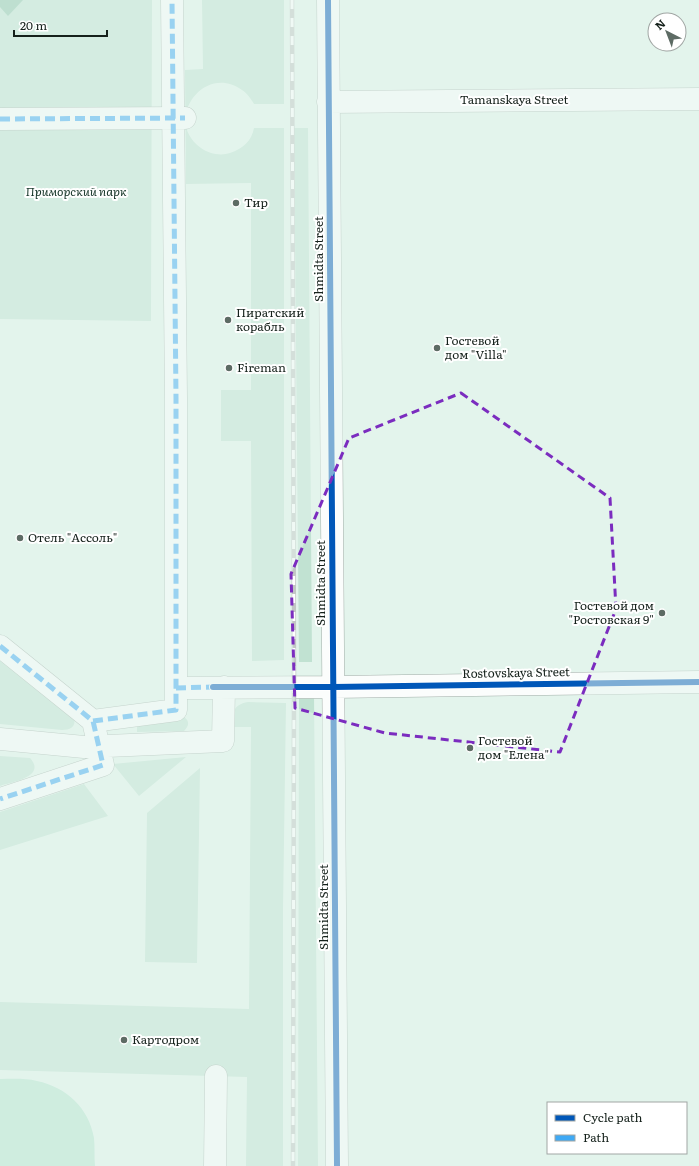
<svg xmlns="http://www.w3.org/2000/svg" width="699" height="1166" font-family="Literata,serif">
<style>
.green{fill:#c1e2d2}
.forest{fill:#b5e4cf}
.water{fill:#90c6ae}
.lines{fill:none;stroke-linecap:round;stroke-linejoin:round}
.minor-casing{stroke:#a0ada7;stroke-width:23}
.minor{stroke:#fbfdfc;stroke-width:22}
.rail-casing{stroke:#c1c6c4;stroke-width:4.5}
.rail{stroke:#fff;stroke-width:3;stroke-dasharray:9;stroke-linecap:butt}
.quiet{stroke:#3fa9f5;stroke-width:5;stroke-dasharray:10 5;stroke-linecap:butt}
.cycleway-casing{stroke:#fff;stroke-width:8}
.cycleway{stroke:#0057b8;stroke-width:6}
.marked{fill:none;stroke:#7b2cbf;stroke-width:3;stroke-dasharray:8 5;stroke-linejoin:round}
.poi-dot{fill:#5d6b64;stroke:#fff;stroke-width:1.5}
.labels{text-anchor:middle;stroke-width:4;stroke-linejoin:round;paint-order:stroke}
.street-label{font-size:12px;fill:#15211b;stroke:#fff}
.park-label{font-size:12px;font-style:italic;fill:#153528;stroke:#fff}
.poi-label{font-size:12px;fill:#15211b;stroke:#fff;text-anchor:start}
</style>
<rect width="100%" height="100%" fill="#e3f4ec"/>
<path class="green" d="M 0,0 L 152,0 L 151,321 L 0,319 Z
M 202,0 L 284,0 L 284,104 L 254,104 C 251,99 247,93 242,90 C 204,62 162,121 201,148 C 209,154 221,156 230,153 C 243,149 252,140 254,128 L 284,128 L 284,660 L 252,661 L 251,441 L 221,441 L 221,390 L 251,390 L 251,183 L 186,184 L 185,70 L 203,69 Z
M 294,128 L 308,128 L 312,662 L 299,662 Z
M 0,660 L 74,717 C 76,726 72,730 62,730 L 0,724 Z
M 314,693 L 318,1166 L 298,1166 L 299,694 Z
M 248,702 L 286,703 L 283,911 L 283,1166 L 246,1166 L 247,1077 L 0,1070 L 0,1002 L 249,1009 L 251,727 L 231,727 C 233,713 232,705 248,702 Z
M 184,717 C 190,721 189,726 184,731 L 137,732 L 137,724 Z
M 0,756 L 30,758 C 47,777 12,782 0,786 Z
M 186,757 L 139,796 L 113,764 Z
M 200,768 L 197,963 L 145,962 L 147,813 Z
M 84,784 L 108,816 L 0,850 L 0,812 Z"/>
<path class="forest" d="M 0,1079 C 12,1079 25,1078 37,1081 C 66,1087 89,1108 94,1138 C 95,1147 94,1157 95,1166 L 0,1166 Z"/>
<path class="water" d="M 0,0 L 23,0 L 8,16 L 0,7 Z"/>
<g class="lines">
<defs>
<path id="minor" d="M 328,0 L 337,1166
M 328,102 L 699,99
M 0,119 L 185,118
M 0,646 L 93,721 L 103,765 L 0,799
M 176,688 L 333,687 L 699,682
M 93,721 L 176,710 L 176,398 L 172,0
M 0,739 L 84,747 L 223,741 L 224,687
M 215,1166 L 216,1076"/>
</defs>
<use href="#minor" class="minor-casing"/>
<use href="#minor" class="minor"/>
<defs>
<path id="rail" d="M 292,0 L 294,679 L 293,1166"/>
</defs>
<use href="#rail" class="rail-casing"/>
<use href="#rail" class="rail"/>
<path class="quiet" d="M 0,119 L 185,118
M 0,646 L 93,721 L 103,765 L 0,799
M 176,688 L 213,687
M 93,721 L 176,710 L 176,398 L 172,0"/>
<defs>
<path id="cycleway" d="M 328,0 L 337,1166
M 213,687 L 333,687 L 699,682"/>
</defs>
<use href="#cycleway" class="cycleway-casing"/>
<use href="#cycleway" class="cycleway"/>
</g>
<path d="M0 0H699V1166H0ZM 461,393 L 610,498 L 616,609 L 560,752 L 385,733 L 295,708 L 291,574 L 349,438 Z" fill="#e3f4ec" fill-opacity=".55" fill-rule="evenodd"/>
<path class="marked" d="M 461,393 L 610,498 L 616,609 L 560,752 L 385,733 L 295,708 L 291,574 L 349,438 Z"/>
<g class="poi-dot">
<circle cx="236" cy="203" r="4"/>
<circle cx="228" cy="320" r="4"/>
<circle cx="437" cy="348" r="4"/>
<circle cx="229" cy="368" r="4"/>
<circle cx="20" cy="538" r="4"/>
<circle cx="662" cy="613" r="4"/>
<circle cx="470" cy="748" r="4"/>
<circle cx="124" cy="1040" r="4"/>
</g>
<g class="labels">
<g class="street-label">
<text x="514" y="104">Tamanskaya Street</text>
<text transform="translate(319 259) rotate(-90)" y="4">Shmidta Street</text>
<text transform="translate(321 583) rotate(-90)" y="4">Shmidta Street</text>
<text transform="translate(516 673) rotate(-1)" y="4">Rostovskaya Street</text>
<text transform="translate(324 907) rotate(-90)" y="4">Shmidta Street</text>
</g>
<g class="park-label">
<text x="76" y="196">Приморский парк</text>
</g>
<g class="poi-label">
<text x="244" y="207">Тир</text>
<text x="236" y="317">Пиратский<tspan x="236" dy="14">корабль</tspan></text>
<text x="445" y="345">Гостевой<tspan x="445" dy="14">дом "Villa"</tspan></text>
<text x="237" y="372">Fireman</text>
<text x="28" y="542">Отель "Ассоль"</text>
<text x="654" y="610" text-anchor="end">Гостевой дом<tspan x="654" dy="14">"Ростовская 9"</tspan></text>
<text x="478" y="745">Гостевой<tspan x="478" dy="14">дом "Елена"</tspan></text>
<text x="132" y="1044">Картодром</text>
</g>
</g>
<rect x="547" y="1102" width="140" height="52" fill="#ffffff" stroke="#a1a6a4"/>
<rect x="555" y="1115" width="20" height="6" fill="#0057b8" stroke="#a1a6a4"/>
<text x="583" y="1122" font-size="12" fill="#15211b">Cycle path</text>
<rect x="555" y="1135" width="20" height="6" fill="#3fa9f5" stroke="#a1a6a4"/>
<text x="583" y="1142" font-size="12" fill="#15211b">Path</text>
<g transform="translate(667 32) rotate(318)"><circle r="19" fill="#ffffff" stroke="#a1a6a4"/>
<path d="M0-3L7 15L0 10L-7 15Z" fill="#5d6b64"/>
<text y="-6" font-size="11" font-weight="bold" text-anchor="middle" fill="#15211b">N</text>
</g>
<path d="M14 30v6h93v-6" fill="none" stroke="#15211b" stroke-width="2"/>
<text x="20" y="30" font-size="12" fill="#15211b" stroke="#ffffff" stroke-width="3" paint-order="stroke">20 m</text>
</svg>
